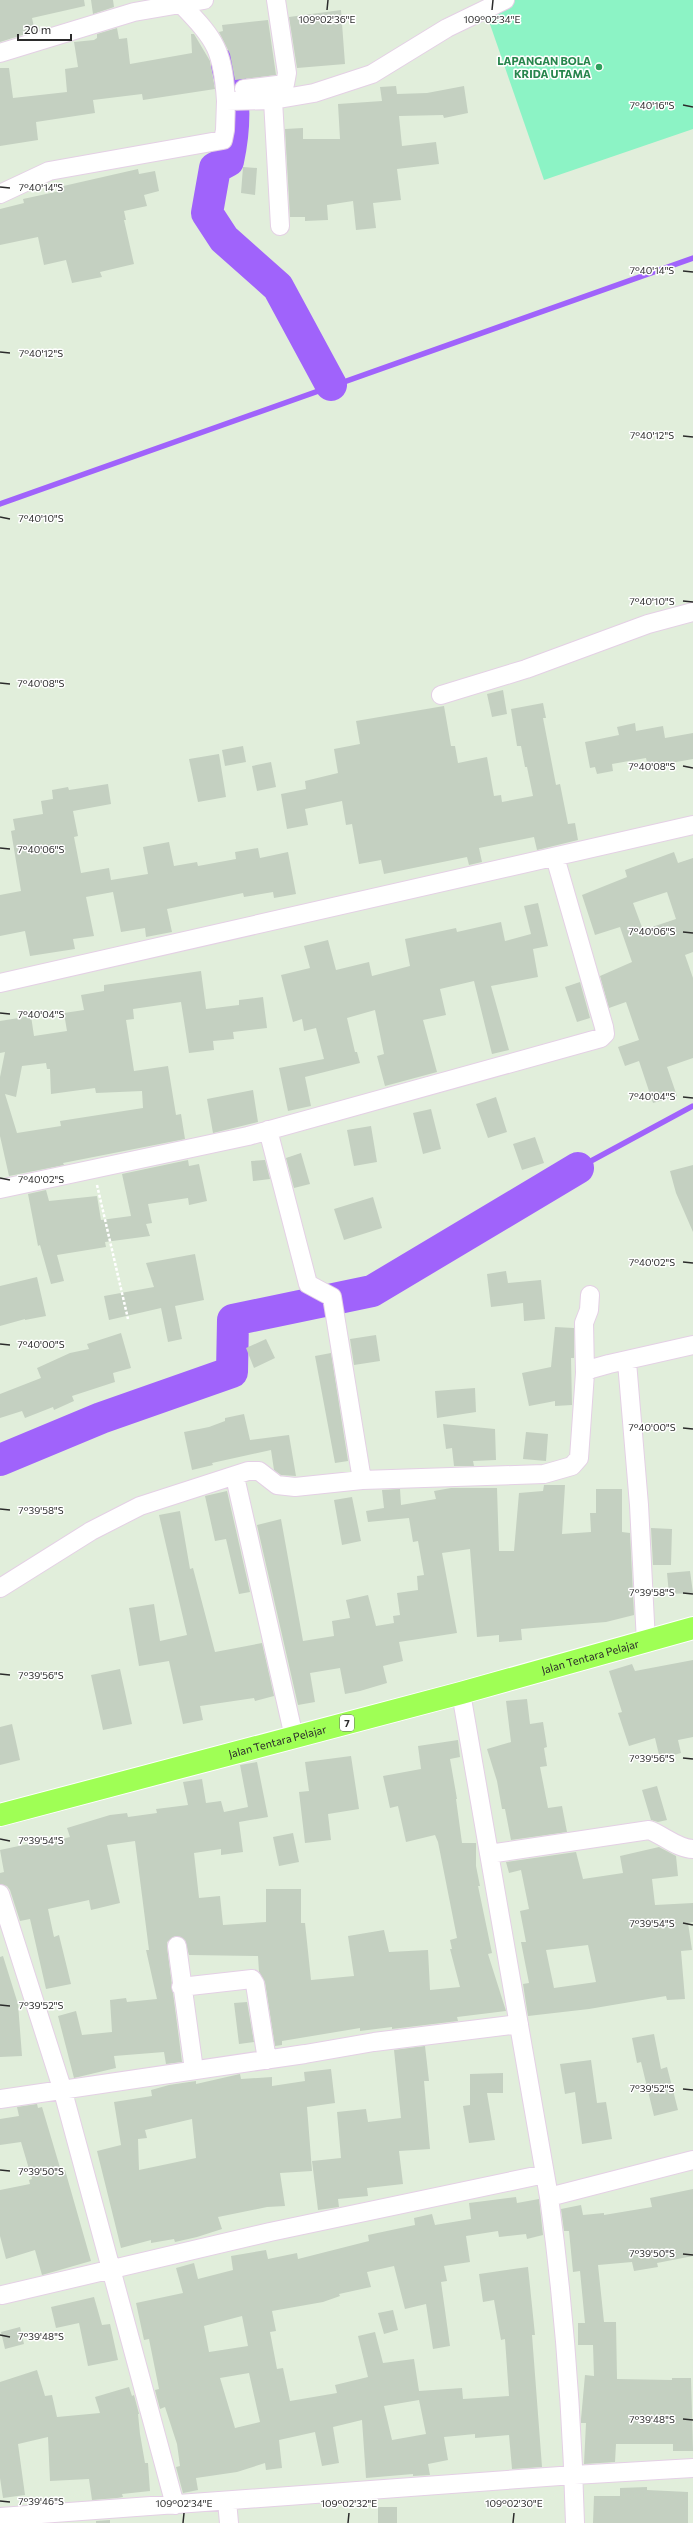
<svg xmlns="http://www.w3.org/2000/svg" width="693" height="2523" font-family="Commissioner,sans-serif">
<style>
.pitch{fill:#8cf3c5}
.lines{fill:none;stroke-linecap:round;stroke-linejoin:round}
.stream{stroke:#a063fb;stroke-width:5.5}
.river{stroke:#a063fb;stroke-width:32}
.building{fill:#c4d0c1;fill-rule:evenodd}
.minor-casing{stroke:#e4d0e5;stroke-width:20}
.highway-casing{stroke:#fff;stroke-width:24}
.path{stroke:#fff;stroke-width:2.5;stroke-dasharray:3 2;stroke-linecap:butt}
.minor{stroke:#fff;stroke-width:18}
.highway{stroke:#9fff55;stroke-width:22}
.ticks{fill:none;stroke:#2b2b2b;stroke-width:1.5}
.leisure-dot{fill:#2e9e5b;stroke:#fff;stroke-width:1.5}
.labels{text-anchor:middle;stroke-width:3;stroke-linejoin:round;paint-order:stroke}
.shield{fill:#fff;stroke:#6b6b6b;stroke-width:1}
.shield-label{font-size:10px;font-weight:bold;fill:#2b2b2b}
.leisure-label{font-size:11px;font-weight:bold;fill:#27864d;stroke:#fff;text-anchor:end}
.street-label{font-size:11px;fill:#2b2b2b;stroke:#fff}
.ticks-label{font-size:10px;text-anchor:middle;fill:#2b2b2b;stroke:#fff;stroke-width:3;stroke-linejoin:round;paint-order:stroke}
</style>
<rect width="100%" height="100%" fill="#e1eedb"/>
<path class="pitch" d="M 496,0 L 693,0 L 693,129 L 544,180 L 483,4 Z"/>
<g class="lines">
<path class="stream" d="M 0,504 L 693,258
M 578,1168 L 693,1106"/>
<path class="river" d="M 227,66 C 236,98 235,129 228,161 L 215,168 L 207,213 L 224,239 L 278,287 L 331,385
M 0,1460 L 101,1418 L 232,1372 L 233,1320 L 372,1291 L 578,1168"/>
</g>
<path class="building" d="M 0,0 L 84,0 L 85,6 L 32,18 L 35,31 L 0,42 Z
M 91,0 L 113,0 L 114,7 L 93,14 Z
M 341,10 L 345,64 L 297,68 L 289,17 Z
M 268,20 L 276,75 L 235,80 L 230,54 L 219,32 L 223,31 L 222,25 Z
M 117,28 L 119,39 L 127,38 L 130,64 L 192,53 L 191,34 L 194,34 L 210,61 L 215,89 L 143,100 L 142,94 L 93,100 L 95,113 L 36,122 L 38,140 L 0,146 L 0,68 L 9,68 L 13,98 L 67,92 L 65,69 L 78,67 L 74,42 L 94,40 L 97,38 L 97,34 Z
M 396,86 L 397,94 L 427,93 L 464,86 L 468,113 L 444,118 L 443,115 L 399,116 L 402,146 L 436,142 L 439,164 L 397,169 L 401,200 L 373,203 L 376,228 L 356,230 L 353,201 L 327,205 L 328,220 L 305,221 L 305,217 L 290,217 L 285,129 L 303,128 L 303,139 L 340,139 L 338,104 L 382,101 L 380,87 Z
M 243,167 L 257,168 L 255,195 L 241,193 Z
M 138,169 L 139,174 L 155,171 L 159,191 L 144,195 L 147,206 L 124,211 L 126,220 L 124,220 L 134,264 L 100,272 L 102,277 L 72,283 L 66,260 L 44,265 L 38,237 L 0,245 L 0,209 L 24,203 L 23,199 L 60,191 L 59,187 Z
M 503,690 L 507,714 L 492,717 L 487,694 Z
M 543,703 L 546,718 L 543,718 L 556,785 L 560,784 L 568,824 L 575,823 L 578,840 L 537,850 L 534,837 L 479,848 L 482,862 L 469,865 L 467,857 L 384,874 L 381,860 L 359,864 L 352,824 L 346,825 L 342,801 L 305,809 L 308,825 L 287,829 L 281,794 L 306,789 L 305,781 L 338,773 L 334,749 L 360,744 L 356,721 L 444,706 L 451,746 L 455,746 L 458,763 L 487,757 L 494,796 L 501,795 L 502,802 L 533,796 L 527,767 L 525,767 L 521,746 L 517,746 L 511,709 Z
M 635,723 L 636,731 L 663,726 L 665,738 L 693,733 L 693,759 L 648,767 L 646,758 L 612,764 L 613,771 L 597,774 L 595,767 L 590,768 L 585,742 L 619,735 L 617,727 Z
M 243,746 L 246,762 L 225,766 L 222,750 Z
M 219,754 L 226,797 L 198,802 L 189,759 Z
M 271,762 L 276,787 L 257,791 L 252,766 Z
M 108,784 L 111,804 L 73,811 L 78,836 L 74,837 L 81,873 L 109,868 L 111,880 L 148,874 L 143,847 L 169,842 L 174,866 L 197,862 L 198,866 L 236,859 L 235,852 L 258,848 L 260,858 L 288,852 L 296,894 L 274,898 L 273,892 L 244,897 L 243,893 L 167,909 L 172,932 L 146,937 L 145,928 L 121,932 L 113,892 L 86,897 L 94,936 L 73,939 L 75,949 L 30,956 L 25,931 L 0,936 L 0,895 L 21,891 L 11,831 L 15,830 L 13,819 L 43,814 L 41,801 L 53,799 L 52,790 L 68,787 L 69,790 Z
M 674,852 L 678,863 L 693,858 L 693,952 L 685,955 L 693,978 L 693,1058 L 667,1067 L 677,1096 L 653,1103 L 639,1061 L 625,1066 L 618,1047 L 639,1040 L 626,1002 L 609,1008 L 600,976 L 632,962 L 620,927 L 595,935 L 582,895 L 627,877 L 625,870 ZM 667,892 L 676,919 L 643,930 L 633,903 Z
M 538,903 L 548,946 L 533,949 L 538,977 L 491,986 L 509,1050 L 492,1054 L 474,981 L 440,989 L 446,1015 L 423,1020 L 437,1072 L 385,1086 L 377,1056 L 384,1054 L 375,1010 L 347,1018 L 355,1052 L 357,1052 L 360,1063 L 305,1077 L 311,1106 L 288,1111 L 279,1068 L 324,1059 L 316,1028 L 304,1031 L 302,1019 L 293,1022 L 281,975 L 310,968 L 304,946 L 328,940 L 336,970 L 369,962 L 372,976 L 410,966 L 405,939 L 456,928 L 457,932 L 501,922 L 505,941 L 531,934 L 524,906 Z
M 201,971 L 206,1009 L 239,1005 L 239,1000 L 263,997 L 267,1028 L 233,1032 L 234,1039 L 213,1041 L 214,1050 L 189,1053 L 181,1002 L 133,1009 L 134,1019 L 126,1020 L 134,1071 L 168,1066 L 176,1115 L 181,1114 L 185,1139 L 63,1163 L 64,1165 L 9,1176 L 0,1136 L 0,1077 L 5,1052 L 0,1053 L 0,1021 L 31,1016 L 34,1036 L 67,1031 L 64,1013 L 84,1010 L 81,995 L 104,991 L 104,985 ZM 46,1063 L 47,1069 L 50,1069 L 51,1094 L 95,1088 L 96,1093 L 142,1091 L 143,1108 L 60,1121 L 61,1126 L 17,1133 L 5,1094 L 16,1097 L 22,1066 Z
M 580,982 L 590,1018 L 577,1022 L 565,987 Z
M 253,1090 L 258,1122 L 213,1133 L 207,1099 Z
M 496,1097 L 507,1132 L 488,1138 L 476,1104 Z
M 431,1109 L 441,1149 L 423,1154 L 413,1113 Z
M 371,1126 L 377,1162 L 354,1166 L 347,1130 Z
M 535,1137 L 544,1163 L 522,1170 L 513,1144 Z
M 301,1153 L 310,1184 L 294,1188 L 286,1158 Z
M 188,1160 L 189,1166 L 199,1164 L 207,1201 L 189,1205 L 188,1198 L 148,1204 L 152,1223 L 146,1224 L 150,1236 L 105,1242 L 106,1247 L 57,1255 L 64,1281 L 51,1284 L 40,1245 L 38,1246 L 28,1194 L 46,1190 L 49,1201 L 97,1196 L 101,1220 L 131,1216 L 122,1174 Z
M 265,1160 L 270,1179 L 253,1181 L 251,1161 Z
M 693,1165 L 693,1232 L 676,1193 L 670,1171 Z
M 373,1197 L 382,1228 L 344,1240 L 334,1209 Z
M 195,1254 L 204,1300 L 175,1306 L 182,1339 L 168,1342 L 161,1308 L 109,1320 L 104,1296 L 154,1287 L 146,1263 Z
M 506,1271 L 508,1283 L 541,1280 L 545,1319 L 524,1321 L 523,1303 L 491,1307 L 487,1274 Z
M 37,1277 L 46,1316 L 25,1320 L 25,1319 L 0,1326 L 0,1286 Z
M 555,1327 L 574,1328 L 574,1358 L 571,1358 L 572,1405 L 555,1406 L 555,1401 L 529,1406 L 522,1373 L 551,1367 Z
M 121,1333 L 131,1368 L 113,1373 L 115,1382 L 72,1396 L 74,1401 L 54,1410 L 53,1407 L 25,1418 L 22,1411 L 0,1418 L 0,1394 L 41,1378 L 37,1368 L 70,1353 L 89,1349 L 87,1344 Z
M 376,1335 L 380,1361 L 354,1365 L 350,1339 Z
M 266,1339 L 275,1358 L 254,1368 L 246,1348 Z
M 331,1353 L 348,1461 L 335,1463 L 315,1356 Z
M 475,1388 L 476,1412 L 437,1418 L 435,1391 Z
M 244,1414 L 250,1440 L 289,1435 L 296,1476 L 281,1475 L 274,1470 L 271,1450 L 212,1463 L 213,1465 L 192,1470 L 184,1432 L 209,1427 L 225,1421 L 225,1418 Z
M 443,1424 L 495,1429 L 496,1460 L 473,1461 L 474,1466 L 454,1466 L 452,1448 L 446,1449 Z
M 526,1432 L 548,1434 L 546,1461 L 523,1459 Z
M 544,1485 L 565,1485 L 562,1534 L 591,1532 L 590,1513 L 596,1513 L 596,1489 L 622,1489 L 622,1532 L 630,1533 L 634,1615 L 606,1622 L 521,1629 L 522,1640 L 499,1642 L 499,1635 L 477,1637 L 470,1549 L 442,1553 L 457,1633 L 399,1642 L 403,1661 L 383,1666 L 387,1683 L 360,1691 L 345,1694 L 340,1668 L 310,1673 L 315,1702 L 298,1705 L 257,1525 L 281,1519 L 303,1641 L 334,1636 L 332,1621 L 350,1618 L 346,1600 L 368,1595 L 376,1626 L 394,1623 L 393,1616 L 400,1615 L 397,1593 L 418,1590 L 417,1576 L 424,1575 L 418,1541 L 413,1542 L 409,1518 L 368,1522 L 366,1511 L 384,1508 L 382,1490 L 400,1489 L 401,1505 L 436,1499 L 434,1491 L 451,1488 L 497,1488 L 499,1551 L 514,1551 L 519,1493 L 543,1491 Z
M 227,1491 L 250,1592 L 239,1594 L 226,1539 L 215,1541 L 205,1496 Z
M 352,1497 L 361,1541 L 342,1545 L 334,1500 Z
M 180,1511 L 190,1569 L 193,1568 L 215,1652 L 262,1643 L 274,1696 L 255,1701 L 254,1698 L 200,1706 L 203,1720 L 183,1724 L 169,1661 L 139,1666 L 129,1608 L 154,1604 L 160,1641 L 187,1635 L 159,1515 Z
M 651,1528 L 672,1529 L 671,1565 L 653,1565 Z
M 690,1571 L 693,1593 L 669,1594 L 667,1573 Z
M 693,1660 L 693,1737 L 678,1740 L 681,1753 L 660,1759 L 655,1738 L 629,1746 L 618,1713 L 622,1712 L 609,1671 L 632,1664 L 635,1671 Z
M 120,1669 L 132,1724 L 103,1730 L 91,1675 Z
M 527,1699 L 530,1724 L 543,1722 L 547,1747 L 544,1748 L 547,1766 L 540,1767 L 548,1808 L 562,1806 L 567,1832 L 511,1840 L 505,1809 L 502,1809 L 497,1781 L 487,1749 L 511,1742 L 506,1701 Z
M 12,1724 L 20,1760 L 0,1765 L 0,1727 Z
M 458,1740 L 460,1757 L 450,1759 L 457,1799 L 456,1799 L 462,1843 L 476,1843 L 476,1866 L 480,1886 L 478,1886 L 492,1953 L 488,1954 L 506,2011 L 457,2017 L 458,2021 L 392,2029 L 392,2027 L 360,2031 L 360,2028 L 282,2041 L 282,2045 L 275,2046 L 265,1982 L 259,1972 L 258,1956 L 189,1955 L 185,1940 L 175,1936 L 167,1942 L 167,1947 L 182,2062 L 166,2064 L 164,2052 L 114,2056 L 116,2068 L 74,2078 L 58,2016 L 76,2011 L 82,2035 L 112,2032 L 110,2000 L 126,1998 L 127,2002 L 157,1999 L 146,1950 L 149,1950 L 135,1841 L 107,1845 L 120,1903 L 91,1910 L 89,1900 L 48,1909 L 54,1937 L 59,1935 L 71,1984 L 46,1989 L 30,1919 L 20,1921 L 10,1890 L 7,1886 L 0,1884 L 0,1873 L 4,1872 L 0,1850 L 33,1843 L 33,1846 L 70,1837 L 67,1828 L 110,1815 L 127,1813 L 128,1817 L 157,1813 L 156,1809 L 188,1805 L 183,1782 L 202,1779 L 206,1803 L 221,1801 L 224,1812 L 248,1807 L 240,1765 L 257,1762 L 268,1817 L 239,1822 L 243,1852 L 221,1855 L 221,1849 L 194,1853 L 199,1898 L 220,1896 L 223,1925 L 266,1922 L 266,1889 L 301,1889 L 301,1923 L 305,1923 L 311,1980 L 354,1976 L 348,1936 L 384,1930 L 389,1952 L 428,1950 L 430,1990 L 460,1987 L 450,1949 L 452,1949 L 450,1940 L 457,1938 L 438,1842 L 435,1835 L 406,1842 L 398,1806 L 390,1808 L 383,1776 L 421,1769 L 418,1746 Z
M 351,1756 L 359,1809 L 328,1814 L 331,1840 L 305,1843 L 299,1792 L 309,1791 L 305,1762 Z
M 657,1786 L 667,1820 L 658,1822 L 651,1820 L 642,1790 Z
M 293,1833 L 299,1862 L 279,1866 L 273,1837 Z
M 659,1847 L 676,1856 L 678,1876 L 652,1879 L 655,1905 L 693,1903 L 693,1922 L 688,1923 L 692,1950 L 681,1951 L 685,1999 L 667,2000 L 666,1996 L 589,2009 L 528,2016 L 523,1984 L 529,1983 L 521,1942 L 526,1942 L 520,1911 L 529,1909 L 521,1870 L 509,1873 L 506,1862 L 576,1852 L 583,1879 L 623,1873 L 620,1856 ZM 588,1945 L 596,1982 L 554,1988 L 546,1950 Z
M 3,1956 L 18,2004 L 22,2056 L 0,2057 L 0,1957 Z
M 247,2002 L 254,2042 L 239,2044 L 234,2003 Z
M 654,2034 L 661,2069 L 667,2067 L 678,2110 L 654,2116 L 641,2062 L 637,2063 L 632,2038 Z
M 425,2046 L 429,2081 L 424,2081 L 430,2149 L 399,2151 L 403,2184 L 367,2188 L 368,2196 L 338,2199 L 339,2207 L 318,2210 L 312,2161 L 341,2158 L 337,2112 L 366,2109 L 368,2122 L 401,2118 L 394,2050 Z
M 591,2060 L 597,2103 L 606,2102 L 612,2139 L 582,2144 L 575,2092 L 565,2094 L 560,2064 Z
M 331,2069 L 335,2103 L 307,2107 L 312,2171 L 280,2173 L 285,2206 L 267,2207 L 218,2217 L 222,2229 L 197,2237 L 175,2242 L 174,2239 L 151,2243 L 151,2240 L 121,2248 L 97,2151 L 121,2145 L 114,2102 L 152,2096 L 151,2090 L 169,2085 L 196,2081 L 196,2084 L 240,2074 L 241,2079 L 272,2077 L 272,2086 L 305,2081 L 304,2072 ZM 192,2119 L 196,2158 L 139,2170 L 138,2139 L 147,2138 L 145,2130 Z
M 503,2073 L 503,2093 L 487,2093 L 495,2140 L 469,2143 L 463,2106 L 470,2105 L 470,2074 Z
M 37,2104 L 38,2108 L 42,2107 L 61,2171 L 65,2170 L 91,2261 L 42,2275 L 35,2250 L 6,2259 L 0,2236 L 0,2190 L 30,2184 L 29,2180 L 32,2179 L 21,2142 L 0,2145 L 0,2119 L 19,2116 L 17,2107 Z
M 693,2189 L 693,2256 L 657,2263 L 658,2267 L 634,2271 L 632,2262 L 598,2265 L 604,2322 L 616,2322 L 617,2379 L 672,2380 L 672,2378 L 691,2378 L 693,2451 L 673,2451 L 673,2444 L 616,2444 L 615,2462 L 584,2464 L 586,2423 L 581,2423 L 581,2419 L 585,2375 L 594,2376 L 593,2345 L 578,2345 L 578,2323 L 585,2323 L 580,2271 L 573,2272 L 569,2231 L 564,2231 L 561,2209 L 581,2205 L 583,2215 L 604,2213 L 604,2215 L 652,2207 L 650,2198 Z
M 516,2197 L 517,2203 L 539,2199 L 543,2235 L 527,2239 L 526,2234 L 499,2237 L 498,2231 L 466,2236 L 470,2262 L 444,2266 L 447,2281 L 441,2282 L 450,2346 L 433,2349 L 426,2304 L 405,2309 L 394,2266 L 367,2272 L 371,2287 L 339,2294 L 340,2296 L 323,2302 L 272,2311 L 276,2331 L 270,2332 L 277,2369 L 283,2368 L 290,2401 L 337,2393 L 335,2385 L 368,2377 L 358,2336 L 375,2332 L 383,2363 L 414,2359 L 419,2391 L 462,2388 L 463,2399 L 509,2396 L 505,2339 L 501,2340 L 494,2300 L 483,2302 L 479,2274 L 528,2267 L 535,2335 L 532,2335 L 542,2467 L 512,2469 L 509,2435 L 475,2438 L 475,2434 L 444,2437 L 448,2460 L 428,2464 L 430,2475 L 413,2476 L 413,2474 L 366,2478 L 362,2420 L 333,2427 L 339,2463 L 322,2466 L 315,2432 L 279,2440 L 282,2468 L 266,2470 L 265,2463 L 237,2472 L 196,2478 L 198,2490 L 183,2493 L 176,2467 L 180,2466 L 177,2444 L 165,2407 L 160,2409 L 155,2390 L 159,2389 L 149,2339 L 144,2340 L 136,2303 L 183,2293 L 176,2268 L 194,2263 L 198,2279 L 233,2270 L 231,2256 L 266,2250 L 268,2259 L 297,2253 L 298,2259 L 369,2241 L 368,2235 L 415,2225 L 414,2218 L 432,2214 L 435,2225 L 471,2219 L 469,2203 ZM 242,2316 L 248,2346 L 209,2352 L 204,2326 ZM 249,2373 L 260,2422 L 235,2428 L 220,2378 ZM 419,2400 L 426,2434 L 392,2440 L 384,2406 Z
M 94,2297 L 102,2325 L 110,2324 L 118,2360 L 88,2366 L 79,2323 L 56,2328 L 51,2307 Z
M 393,2310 L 398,2330 L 384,2334 L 378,2313 Z
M 20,2327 L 24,2344 L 5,2349 L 1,2332 Z
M 37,2370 L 45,2396 L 52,2395 L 57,2417 L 100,2413 L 95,2397 L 129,2387 L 132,2396 L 134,2395 L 139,2414 L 138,2414 L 140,2434 L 145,2463 L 148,2463 L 150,2491 L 122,2494 L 123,2497 L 117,2498 L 92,2500 L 89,2479 L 50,2481 L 48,2437 L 18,2444 L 25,2495 L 3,2498 L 0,2478 L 0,2382 Z
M 647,2487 L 647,2490 L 688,2492 L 688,2523 L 593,2523 L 594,2496 L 620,2496 L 620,2488 Z
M 378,2507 L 397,2507 L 397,2523 L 378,2523 Z
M 110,2520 L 110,2523 L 96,2523 L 96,2521 Z"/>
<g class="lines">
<defs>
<path id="minor" d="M 182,5 C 216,40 223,51 226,101 L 273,100 L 280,226
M 0,53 L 134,12 L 204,0
M 244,89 L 285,84 L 287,73 L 276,0
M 273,100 L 314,93 L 372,74 L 447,28 L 505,0
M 0,194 L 49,171 L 223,140 L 225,130 L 226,101
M 441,695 L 526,669 L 648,624 L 693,612
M 0,983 L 693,825
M 268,1130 L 307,1280 L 308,1284 L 332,1297 L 362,1480
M 0,1189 L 248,1136 L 601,1038 L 605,1034 L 604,1027 L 555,857
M 627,1362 L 639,1505 L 646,1642
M 585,1373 L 591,1369 L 609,1364 L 693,1345
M 235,1477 L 294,1737
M 0,1588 L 91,1531 L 140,1506 L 248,1471 L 259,1471 L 277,1485 L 295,1487 L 362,1480 L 544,1474 L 572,1466 L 579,1458 L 585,1373 L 584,1323 L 589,1310 L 590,1295
M 461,1693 L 549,2197 L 693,2160
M 489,1854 L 649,1830 C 663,1835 678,1849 693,1849
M 0,1894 L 62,2088 L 175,2505
M 177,1946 L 194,2070
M 181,1987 L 252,1979 L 255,1984 L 267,2060
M 0,2099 L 305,2054 L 374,2042 L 519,2024
M 549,2197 C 564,2305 572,2414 575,2523
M 2,2295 L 270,2232 L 545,2174
M 227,2501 L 229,2523
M 0,2517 L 574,2475 L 693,2468"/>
<g id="highway">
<path id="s1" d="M 0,1815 L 461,1693 L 693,1628"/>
</g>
</defs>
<use href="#minor" class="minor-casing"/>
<use href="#highway" class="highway-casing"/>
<path class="path" d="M 97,1185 L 128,1319"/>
<use href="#minor" class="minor"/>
<use href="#highway" class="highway"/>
</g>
<path class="ticks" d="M 327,10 L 328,0M 492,10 L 493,0M 683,105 L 693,107M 0,187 L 10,188M 683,271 L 693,272M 0,352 L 10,353M 683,436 L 693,437M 0,517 L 10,519M 683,601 L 693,602M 0,683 L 10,684M 683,766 L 693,768M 0,848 L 10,849M 683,932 L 693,933M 0,1013 L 10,1014M 683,1097 L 693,1098M 0,1178 L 10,1180M 683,1262 L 693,1263M 0,1344 L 10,1345M 683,1428 L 693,1429M 0,1509 L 10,1510M 683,1593 L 693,1594M 0,1674 L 10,1675M 683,1758 L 693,1759M 0,1839 L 10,1841M 683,1923 L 693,1925M 0,2005 L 10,2006M 683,2089 L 693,2090M 0,2170 L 10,2171M 683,2254 L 693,2255M 0,2335 L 10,2337M 683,2419 L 693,2420M 0,2501 L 10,2502M 183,2523 L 184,2513M 348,2523 L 349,2513M 513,2523 L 514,2513"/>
<circle class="leisure-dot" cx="599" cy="67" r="4"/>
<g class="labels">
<rect class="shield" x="340" y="1715" width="14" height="16" rx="3"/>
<g class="shield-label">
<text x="347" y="1727">7</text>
</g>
<g class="leisure-label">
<text x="591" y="65">LAPANGAN BOLA<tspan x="591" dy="13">KRIDA UTAMA</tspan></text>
</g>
<g class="street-label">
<text dy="4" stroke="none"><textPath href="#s1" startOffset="611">Jalan Tentara Pelajar</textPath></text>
<text dy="4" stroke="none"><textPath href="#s1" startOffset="287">Jalan Tentara Pelajar</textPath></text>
</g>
</g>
<g class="ticks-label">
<text x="327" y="23">109°02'36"E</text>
<text x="492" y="23">109°02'34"E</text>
<text x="652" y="109">7°40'16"S</text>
<text x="41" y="191">7°40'14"S</text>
<text x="652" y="274">7°40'14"S</text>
<text x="41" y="357">7°40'12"S</text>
<text x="652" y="439">7°40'12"S</text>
<text x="41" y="522">7°40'10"S</text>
<text x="652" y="605">7°40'10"S</text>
<text x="41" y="687">7°40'08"S</text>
<text x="652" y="770">7°40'08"S</text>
<text x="41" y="853">7°40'06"S</text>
<text x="652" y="935">7°40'06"S</text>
<text x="41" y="1018">7°40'04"S</text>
<text x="652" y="1100">7°40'04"S</text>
<text x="41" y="1183">7°40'02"S</text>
<text x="652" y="1266">7°40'02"S</text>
<text x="41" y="1348">7°40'00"S</text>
<text x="652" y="1431">7°40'00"S</text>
<text x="41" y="1514">7°39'58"S</text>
<text x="652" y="1596">7°39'58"S</text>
<text x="41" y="1679">7°39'56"S</text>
<text x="652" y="1762">7°39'56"S</text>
<text x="41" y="1844">7°39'54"S</text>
<text x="652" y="1927">7°39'54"S</text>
<text x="41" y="2009">7°39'52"S</text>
<text x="652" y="2092">7°39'52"S</text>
<text x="41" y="2175">7°39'50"S</text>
<text x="652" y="2257">7°39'50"S</text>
<text x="41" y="2340">7°39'48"S</text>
<text x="652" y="2423">7°39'48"S</text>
<text x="41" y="2505">7°39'46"S</text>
<text x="184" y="2507">109°02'34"E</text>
<text x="349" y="2507">109°02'32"E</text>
<text x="514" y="2507">109°02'30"E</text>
</g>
<path d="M18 34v6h53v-6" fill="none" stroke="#2b2b2b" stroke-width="2"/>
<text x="24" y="34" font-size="12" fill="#2b2b2b" stroke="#ffffff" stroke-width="3" paint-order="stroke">20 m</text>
</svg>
